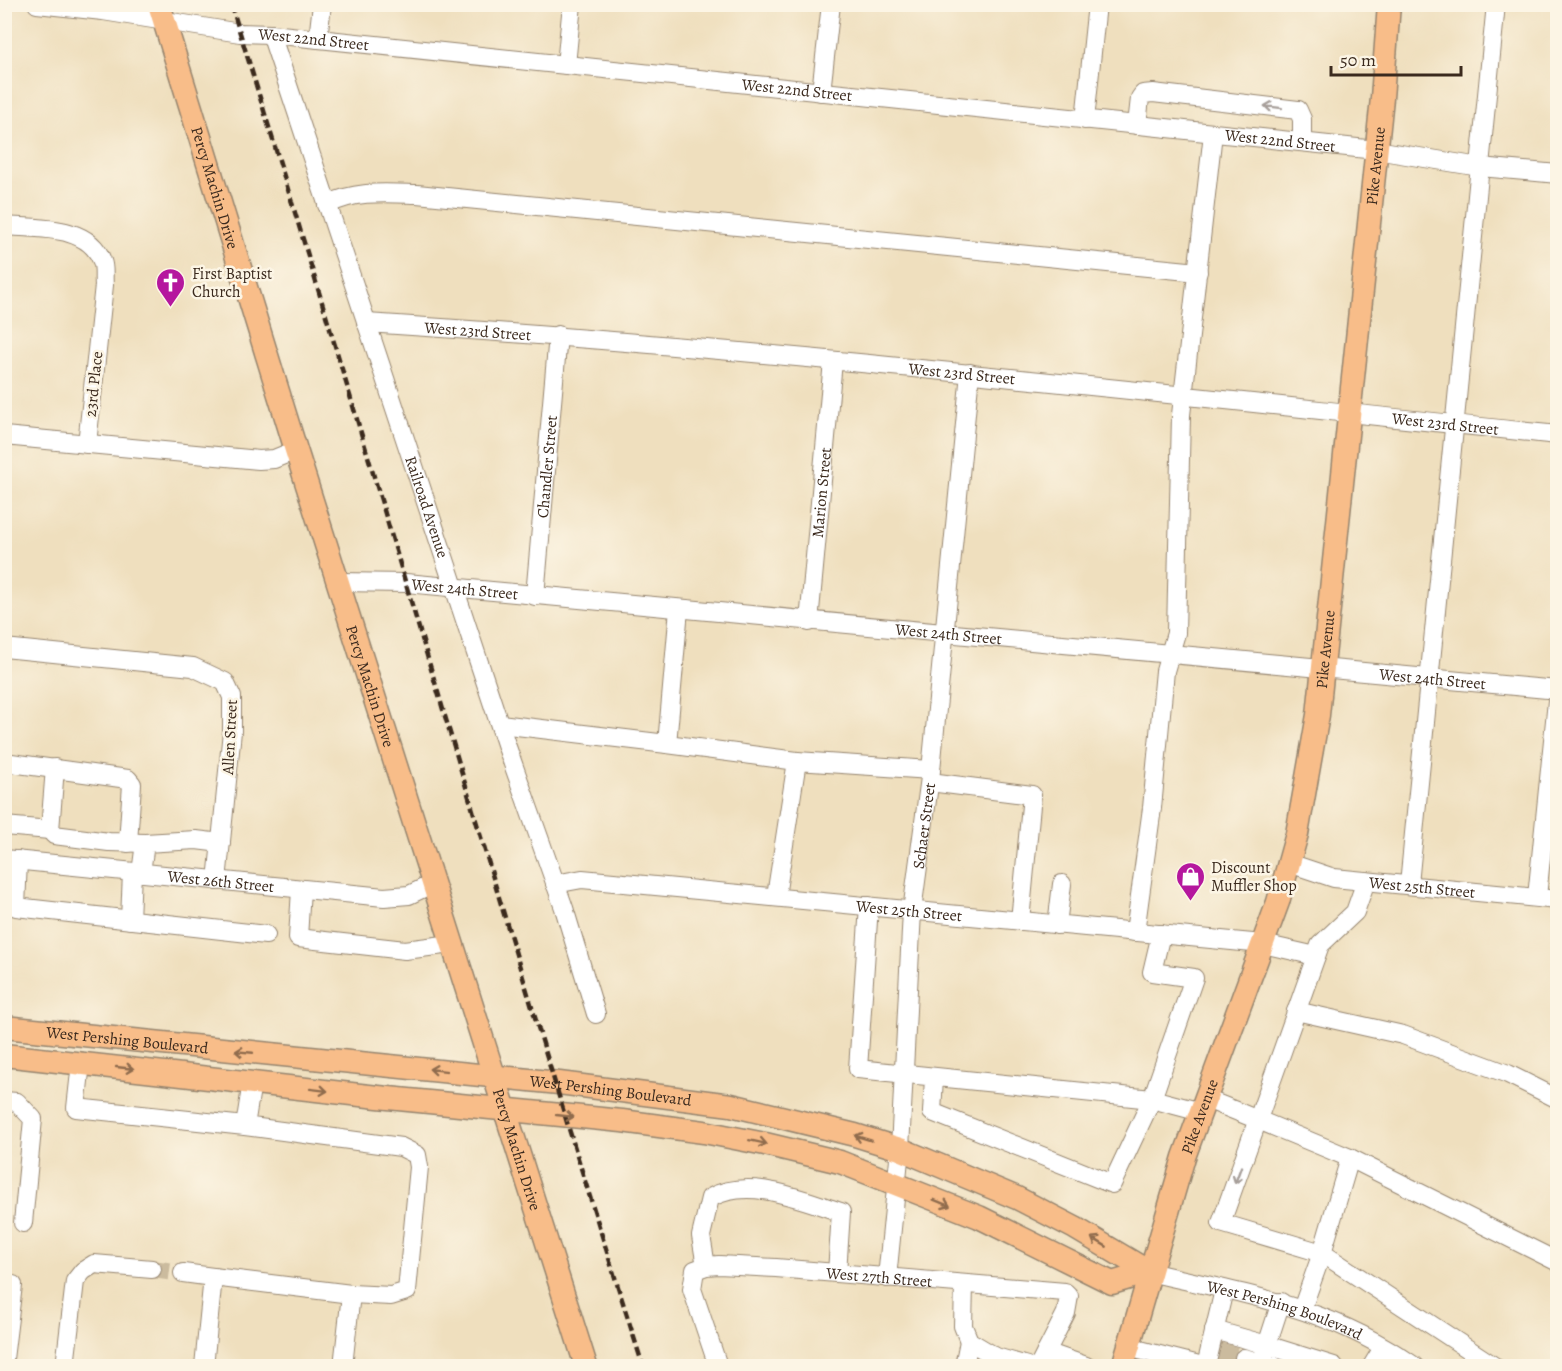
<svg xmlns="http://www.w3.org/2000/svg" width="1562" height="1371" font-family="Alegreya,serif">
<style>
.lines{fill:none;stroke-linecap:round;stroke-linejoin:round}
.minor-tunnel{stroke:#cbbb9e;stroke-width:18;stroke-dasharray:18 9;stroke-linecap:butt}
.minor-casing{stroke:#95846e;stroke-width:20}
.major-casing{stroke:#95846e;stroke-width:25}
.minor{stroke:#fff;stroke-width:18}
.major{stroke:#f8bd89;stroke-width:22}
.rail{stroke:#3b2a1e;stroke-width:4.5;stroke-dasharray:9 4.5;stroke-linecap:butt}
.oneway{stroke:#a79f9a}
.oneway2{stroke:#906c4e}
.labels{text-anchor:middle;stroke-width:5;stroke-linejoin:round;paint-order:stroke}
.street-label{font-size:16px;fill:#3b2a1e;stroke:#fcf5e5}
.poi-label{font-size:16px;fill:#3b2a1e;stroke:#fcf5e5;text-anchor:start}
</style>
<rect width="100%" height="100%" fill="#fcf5e5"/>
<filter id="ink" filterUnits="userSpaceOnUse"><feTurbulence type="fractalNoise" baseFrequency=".0167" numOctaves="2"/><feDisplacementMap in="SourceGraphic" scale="12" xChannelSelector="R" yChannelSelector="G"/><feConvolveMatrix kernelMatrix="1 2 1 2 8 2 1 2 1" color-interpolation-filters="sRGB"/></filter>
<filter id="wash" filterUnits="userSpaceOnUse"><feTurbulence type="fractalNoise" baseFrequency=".008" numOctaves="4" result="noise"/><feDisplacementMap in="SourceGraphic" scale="24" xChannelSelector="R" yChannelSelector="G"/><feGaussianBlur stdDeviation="1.35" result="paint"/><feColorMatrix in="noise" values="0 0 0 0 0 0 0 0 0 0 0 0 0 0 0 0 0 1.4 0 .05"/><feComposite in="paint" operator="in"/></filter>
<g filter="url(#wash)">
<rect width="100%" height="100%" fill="#efdfbe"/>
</g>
<g filter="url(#ink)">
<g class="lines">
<path class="minor-tunnel" d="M 152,1269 L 183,1273
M 1218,1351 L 1244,1358"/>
<defs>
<g id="minor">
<path id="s1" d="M 37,4 L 103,11 L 240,33 L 271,34 L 1376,150 L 1480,167 L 1558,174"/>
<path id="s2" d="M 271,34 L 507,747 L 564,908 L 596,1014"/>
<path d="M 318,39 L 322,4"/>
<path d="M 566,65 L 572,4"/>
<path d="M 821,92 L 831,4"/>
<path d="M 1085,120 L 1097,4"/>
<path d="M 1137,125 L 1140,98 L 1143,94 L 1153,93 L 1298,110 L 1302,119 L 1302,142"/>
<path d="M 327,205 C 355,190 386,193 417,194 L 1198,272"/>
<path d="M 4,226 C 36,229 89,224 102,261 C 105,268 103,277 104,285 L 87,444"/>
<path id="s3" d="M 366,323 C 764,348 1161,394 1558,435"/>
<path d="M 4,436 L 259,460 L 274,459 L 296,450"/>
<path id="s4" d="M 339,582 L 406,583 L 1558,690"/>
<path id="s5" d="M 535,596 L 558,335"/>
<path id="s6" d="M 809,622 L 833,361"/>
<path d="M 4,648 L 193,667 L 225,682 L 232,697 L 232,731 L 217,881"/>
<path d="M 500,724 L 667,744 L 679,609"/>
<path d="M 667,744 L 797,761"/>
<path d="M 4,762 L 128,779 L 132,784 L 128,843"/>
<path d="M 55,768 L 50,830 L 54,835 L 109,842 L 145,843"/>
<path d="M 930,782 L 1032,795 L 1020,921"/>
<path d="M 4,826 L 50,830"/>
<path id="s7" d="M 4,859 L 384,897 L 409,895 L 434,883"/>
<path d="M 18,860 L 16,907 L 266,935"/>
<path id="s8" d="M 1289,863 L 1334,878 L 1558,900"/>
<path d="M 141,873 L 145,843 L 196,840 L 221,843"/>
<path id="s9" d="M 555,884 L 582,879 L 1263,944 L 1316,956"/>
<path d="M 1409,884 L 1496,4"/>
<path d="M 301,889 L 298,938 L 405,950 L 452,944"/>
<path d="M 776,896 L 797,761 L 931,770"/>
<path d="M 1537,897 L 1558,691"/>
<path d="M 869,906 L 858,1069 L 1152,1099 L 1112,1184 L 932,1112 L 934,1078"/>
<path d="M 130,920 L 132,872"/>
<path d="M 1057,925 L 1062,884"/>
<path d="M 1135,932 L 1152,808 L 1165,671 L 1176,633 L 1181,415 L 1213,133"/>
<path d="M 1161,934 L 1152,972 L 1194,978 L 1152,1099 L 1201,1112"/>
<path d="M 1296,1011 L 1403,1035 L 1508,1074 L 1558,1099"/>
<path d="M 81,1063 L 76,1108 L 245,1126"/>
<path d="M 252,1082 L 245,1126 L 401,1147 L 417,1155 L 419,1167 L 407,1291 L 391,1296 L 351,1294 L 343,1366"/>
<path d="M 1206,1099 C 1254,1118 1302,1138 1350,1158 L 1322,1253 L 1221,1223 L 1320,945 L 1355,912 L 1366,881"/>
<path d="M 4,1101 L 17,1102 L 33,1119 L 23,1223"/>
<path d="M 1350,1158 L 1558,1262"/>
<path d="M 706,1266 L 701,1236 L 710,1198 C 749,1176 802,1200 841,1212 L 837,1273"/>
<path id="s10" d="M 1149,1272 C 1247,1295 1328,1306 1414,1366"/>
<path d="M 183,1273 L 213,1277"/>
<path id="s11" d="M 887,1278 L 900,1149 L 912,911 L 931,770 L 970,373"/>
<path d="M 4,1284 L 13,1285 L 4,1359"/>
<path d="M 964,1284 L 963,1326 L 969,1341 L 996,1357 L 1027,1366"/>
<path d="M 1281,1302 L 1267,1345 L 1334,1366"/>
<path d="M 1302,1309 L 1322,1253 L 1494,1366"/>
<path d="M 1214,1330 L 1267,1345 L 1261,1363"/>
<path d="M 1128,1347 L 1203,1366"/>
<path d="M 1046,1352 L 1086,1366"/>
<path d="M 1244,1358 L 1274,1366"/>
<path d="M 65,1366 L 75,1281 L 83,1271 L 94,1264 L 152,1269"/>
<path d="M 204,1366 L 213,1277 L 351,1294"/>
<path id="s12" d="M 718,1366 L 692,1289 L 695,1270 L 706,1266 L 719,1265 L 776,1268 L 1065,1292 L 1069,1296 L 1066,1313 L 1039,1366"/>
<path d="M 964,1366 L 969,1341"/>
<path d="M 1206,1366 L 1224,1290"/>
<path d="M 1372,1366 L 1383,1348"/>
</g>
<g id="major">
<path id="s13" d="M 159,4 L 296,450 L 586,1366"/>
<path id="s14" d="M 4,1027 L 559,1083 L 731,1105 L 855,1135 L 900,1149 L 1017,1198 L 1075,1228 L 1149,1272"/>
<path d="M 4,1055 L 378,1097 L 622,1121 L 704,1132 L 765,1144 L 840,1162 L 979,1217 L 1112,1283 L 1149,1272"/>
<path id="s15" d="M 1123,1366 L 1184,1157 L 1278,902 L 1297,834 L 1318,715 L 1382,98 L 1389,4"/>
</g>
</defs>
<use href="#minor" class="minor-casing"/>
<use href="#major" class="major-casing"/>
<use href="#minor" class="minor"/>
<use href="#major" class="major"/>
<path class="rail" d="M 231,4 C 372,457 499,914 643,1366"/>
</g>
<defs><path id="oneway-shaft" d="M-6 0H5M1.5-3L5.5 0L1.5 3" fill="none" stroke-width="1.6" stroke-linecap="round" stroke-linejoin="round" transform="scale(1.5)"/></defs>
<g class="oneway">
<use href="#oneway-shaft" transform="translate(1273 107) rotate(-173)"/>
<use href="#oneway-shaft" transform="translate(1238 1175) rotate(110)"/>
</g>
<g class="oneway2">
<use href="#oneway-shaft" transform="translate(244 1052) rotate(-175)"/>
<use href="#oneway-shaft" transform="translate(125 1068) rotate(6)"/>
<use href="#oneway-shaft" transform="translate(438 1070) rotate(-173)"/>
<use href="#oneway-shaft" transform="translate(319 1090) rotate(7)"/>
<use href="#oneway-shaft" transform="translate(565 1116) rotate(6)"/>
<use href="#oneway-shaft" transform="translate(863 1138) rotate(-163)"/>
<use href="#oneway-shaft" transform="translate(758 1142) rotate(12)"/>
<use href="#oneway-shaft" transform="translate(942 1203) rotate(22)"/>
<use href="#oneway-shaft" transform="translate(1099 1242) rotate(-149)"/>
</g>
</g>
<defs>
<symbol id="church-pin" viewBox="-11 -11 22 30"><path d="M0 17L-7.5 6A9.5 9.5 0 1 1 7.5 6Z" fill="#b5179e" stroke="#fcf5e5"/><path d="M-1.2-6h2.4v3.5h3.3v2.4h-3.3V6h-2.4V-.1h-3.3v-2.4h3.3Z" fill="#fff"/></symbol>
<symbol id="shop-pin" viewBox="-11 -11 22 30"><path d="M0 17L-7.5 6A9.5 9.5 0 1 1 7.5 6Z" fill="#b5179e" stroke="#fcf5e5"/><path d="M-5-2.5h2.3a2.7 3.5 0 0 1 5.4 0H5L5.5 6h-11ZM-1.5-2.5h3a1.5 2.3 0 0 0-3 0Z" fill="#fff"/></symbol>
</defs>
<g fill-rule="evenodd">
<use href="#church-pin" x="154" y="266" width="33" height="45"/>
<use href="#shop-pin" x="1174" y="860" width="33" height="45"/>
</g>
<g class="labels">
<g class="street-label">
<text dy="6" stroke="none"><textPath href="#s1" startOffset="279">West 22nd Street</textPath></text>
<text dy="6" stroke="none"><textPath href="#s1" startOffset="765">West 22nd Street</textPath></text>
<text dy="6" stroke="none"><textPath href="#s1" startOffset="1251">West 22nd Street</textPath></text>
<text dy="6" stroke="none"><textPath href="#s15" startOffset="1233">Pike Avenue</textPath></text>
<text dy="6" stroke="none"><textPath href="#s13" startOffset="192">Percy Machin Drive</textPath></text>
<text dy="6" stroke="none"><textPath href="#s3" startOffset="112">West 23rd Street</textPath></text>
<text dy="6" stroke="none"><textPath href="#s3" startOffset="598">West 23rd Street</textPath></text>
<text transform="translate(93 384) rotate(-84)" y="6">23rd Place</text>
<text dy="6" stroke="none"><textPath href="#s3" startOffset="1084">West 23rd Street</textPath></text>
<text dy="6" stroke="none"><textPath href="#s5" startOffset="130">Chandler Street</textPath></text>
<text dy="6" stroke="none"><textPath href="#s6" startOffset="130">Marion Street</textPath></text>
<text dy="6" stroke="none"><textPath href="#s2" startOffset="498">Railroad Avenue</textPath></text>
<text dy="6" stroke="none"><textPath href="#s4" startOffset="126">West 24th Street</textPath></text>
<text dy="6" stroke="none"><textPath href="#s4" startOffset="612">West 24th Street</textPath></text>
<text dy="6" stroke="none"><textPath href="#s15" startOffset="747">Pike Avenue</textPath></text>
<text dy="6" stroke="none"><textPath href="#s4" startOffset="1098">West 24th Street</textPath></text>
<text dy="6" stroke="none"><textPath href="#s13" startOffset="714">Percy Machin Drive</textPath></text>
<text transform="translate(229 737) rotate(-87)" y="6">Allen Street</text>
<text dy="6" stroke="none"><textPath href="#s11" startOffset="454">Schaer Street</textPath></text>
<text dy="6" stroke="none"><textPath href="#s7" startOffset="218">West 26th Street</textPath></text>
<text dy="6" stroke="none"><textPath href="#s8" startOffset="136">West 25th Street</textPath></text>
<text dy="6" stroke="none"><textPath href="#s9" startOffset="356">West 25th Street</textPath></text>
<text dy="6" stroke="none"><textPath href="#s14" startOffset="124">West Pershing Boulevard</textPath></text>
<text dy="6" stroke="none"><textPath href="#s14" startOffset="610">West Pershing Boulevard</textPath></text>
<text dy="6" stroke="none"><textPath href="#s15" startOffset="261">Pike Avenue</textPath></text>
<text dy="6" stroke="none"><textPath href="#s13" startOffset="1200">Percy Machin Drive</textPath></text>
<text dy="6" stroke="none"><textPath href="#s12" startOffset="286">West 27th Street</textPath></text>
<text dy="6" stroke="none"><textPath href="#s10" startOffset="141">West Pershing Boulevard</textPath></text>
</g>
<g class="poi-label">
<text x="192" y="279">First Baptist<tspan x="192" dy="18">Church</tspan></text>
<text x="1211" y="873">Discount<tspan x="1211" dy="18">Muffler Shop</tspan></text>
</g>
</g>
<rect width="1562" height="1371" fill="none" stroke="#fcf5e5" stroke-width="24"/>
<path d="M1331 66v9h130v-9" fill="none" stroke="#3b2a1e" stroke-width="3"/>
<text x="1340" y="66" font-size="18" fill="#3b2a1e" stroke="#fcf5e5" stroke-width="4.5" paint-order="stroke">50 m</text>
</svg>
